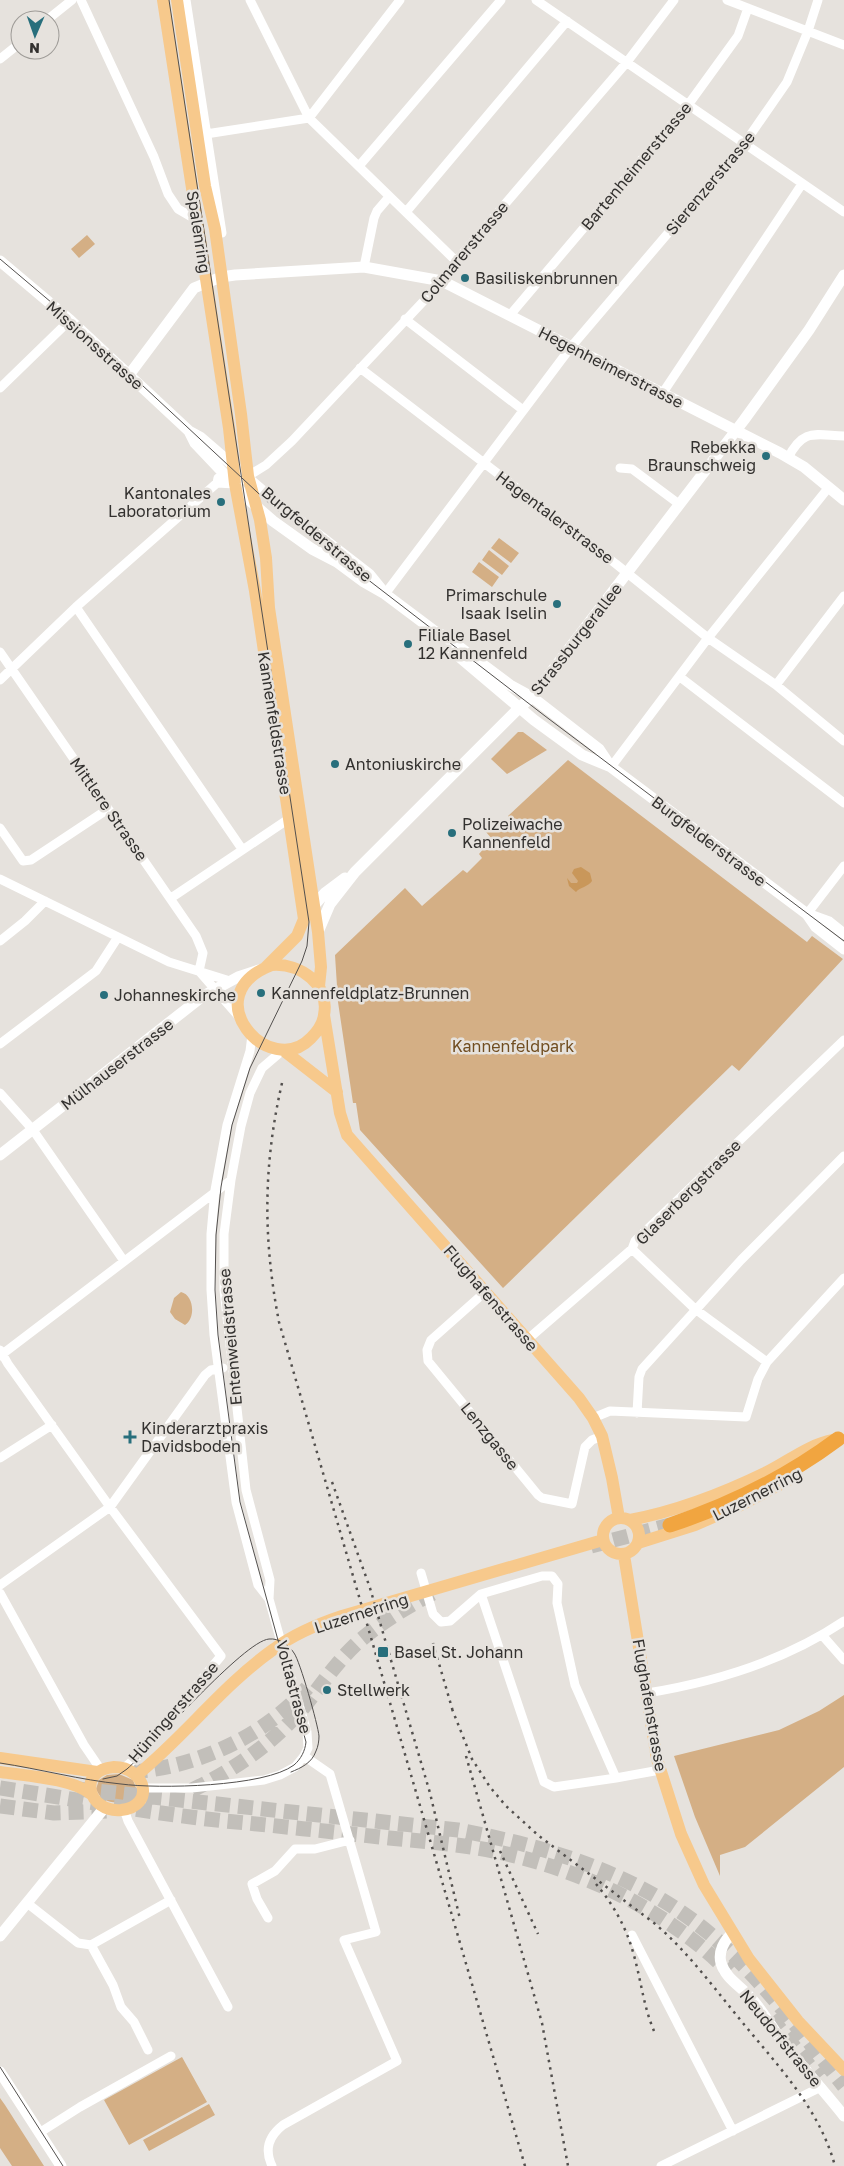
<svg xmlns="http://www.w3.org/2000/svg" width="844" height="2166" font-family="'Golos Text',sans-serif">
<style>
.green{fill:#d4af85}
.water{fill:#c9975a}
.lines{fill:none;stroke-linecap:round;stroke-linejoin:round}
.highway-tunnel{stroke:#c2bfba;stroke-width:15;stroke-dasharray:15 8;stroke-linecap:butt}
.street{stroke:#fff;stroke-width:9}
.secondary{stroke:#fff;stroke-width:11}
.primary{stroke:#f7c98c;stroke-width:12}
.highway{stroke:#f1a540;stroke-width:15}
.tram{stroke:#53504e;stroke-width:1}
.rail{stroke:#53504e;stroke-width:2.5;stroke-dasharray:2.5 5;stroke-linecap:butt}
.poi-dot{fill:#286f7c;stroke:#e6e2dd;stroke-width:2}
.labels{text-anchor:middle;stroke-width:5;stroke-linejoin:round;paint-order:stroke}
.street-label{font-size:16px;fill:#33312f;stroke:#e6e2dd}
.poi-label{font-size:16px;fill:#33312f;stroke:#e6e2dd;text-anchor:start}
.park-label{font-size:16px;fill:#704d20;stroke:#e6e2dd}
</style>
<rect width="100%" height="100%" fill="#e6e2dd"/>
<path class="green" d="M 87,235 L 95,244 L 79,258 L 71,249 Z
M 499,538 L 519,553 L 511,563 L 491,548 Z
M 489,550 L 509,566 L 502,575 L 482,560 Z
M 479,562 L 499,577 L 492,587 L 472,572 Z
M 518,732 L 523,732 L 547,750 L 507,774 L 491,759 Z
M 568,760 L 807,942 L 812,936 L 843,959 L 739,1071 L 732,1065 L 503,1288 L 360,1130 L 356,1103 L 353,1103 L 338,1002 L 335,955 L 405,888 L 422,906 L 463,870 L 467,873 L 482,858 L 479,854 L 492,839 L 486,832 L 498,821 L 504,826 L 510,819 L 508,816 Z
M 181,1292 C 194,1295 196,1318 185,1325 L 175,1319 L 170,1312 L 174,1298 Z
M 844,1695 L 844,1767 L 745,1847 L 720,1855 L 720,1876 L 695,1817 L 674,1756 L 779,1730 L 819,1711 Z
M 119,1774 L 133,1780 L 136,1788 L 133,1798 C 121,1805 102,1805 96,1789 L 99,1780 L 107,1775 Z
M 182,2057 L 207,2102 L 129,2145 L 104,2100 Z
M 0,2098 L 5,2105 L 44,2166 L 12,2166 L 0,2148 Z
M 209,2104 L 215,2115 L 149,2151 L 143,2140 Z"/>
<path class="water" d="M 581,867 L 590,873 L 592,881 C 588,887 580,887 576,892 L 569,886 L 567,878 L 571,883 L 577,883 L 578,881 L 572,873 L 574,869 Z"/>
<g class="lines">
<path class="highway-tunnel" d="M 591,1546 L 670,1525
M 132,1772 C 197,1767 265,1736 308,1687
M 0,1788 C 75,1799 149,1813 225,1821 C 280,1826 334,1832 389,1838 C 430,1842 471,1845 511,1855 C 591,1874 671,1914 729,1972
M 78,1789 L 458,1830 C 551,1847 645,1876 717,1940 C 765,1983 804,2036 844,2086
M 192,1790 C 234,1770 272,1744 302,1709 C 320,1687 335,1664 356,1644 C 380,1623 406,1607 435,1592
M 0,1806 L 54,1813 L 110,1811
M 771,2018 L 819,2078"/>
<path class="street" d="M 81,0 L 154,157 L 168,194 L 178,209 L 190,216 L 197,217
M 186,0 L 222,233
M 250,0 L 309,118 L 456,261
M 536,0 L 844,212
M 727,0 L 844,45
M 47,20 L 72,0
M 0,59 L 20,43
M 206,134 L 309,118 L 400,0
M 359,166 L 501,0
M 406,212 L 567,21
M 364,267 L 374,218 L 377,211 L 389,197
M 510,315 L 688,105 L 738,36 L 748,8
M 405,319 L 523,410
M 360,368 L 616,564 L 708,638 L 776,685 L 844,741
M 0,388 L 70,320
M 662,394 L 802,184
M 788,458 C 803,428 815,435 844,436
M 620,468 L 632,469 L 679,504
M 217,483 L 235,484 L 266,465 L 292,441 L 449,274 L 456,261 L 627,62 L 674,0
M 385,594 L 571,347 L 744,144 L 787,82 L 808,31 L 818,0
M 76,607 L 242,849
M 0,652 L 196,936 L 203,953 L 199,971
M 680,677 L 844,803
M 0,680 L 76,607 L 217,483 L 218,478
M 776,685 L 844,596
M 611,767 L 708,638 L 829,487
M 0,828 L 23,861 L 31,860 L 108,809
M 0,879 L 169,962 L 230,981
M 171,898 L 293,816
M 807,914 L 844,866
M 0,941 L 25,921 L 45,901
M 199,971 L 240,1018
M 0,1044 L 96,971 L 118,937
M 0,1093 L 33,1130 L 124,1261
M 632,1249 L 695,1309 L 767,1362
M 485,1292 L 431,1340 L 427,1350 L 428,1361 L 538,1495 L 542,1498 L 572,1504 L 585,1447 L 592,1440 L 602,1436
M 528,1339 L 632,1249 L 635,1241 L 844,1040
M 0,1350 L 8,1364 L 110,1507 L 221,1656 L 137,1757 L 124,1768
M 0,1356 L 231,1180
M 637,1413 L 639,1377 L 642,1369 L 741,1260 L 844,1156
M 593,1418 L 610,1411 L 746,1417 L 758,1379 L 767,1362 L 844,1278
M 0,1458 L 52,1425
M 421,1573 L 433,1614 L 441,1622 L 450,1621 L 481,1594 L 542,1576 L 552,1576 L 558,1584 L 557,1603 L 575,1685 L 616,1778 L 660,1770
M 0,1585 L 110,1507 L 205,1375 L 211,1370 L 223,1368
M 0,1593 L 84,1745 L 101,1770
M 481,1594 L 544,1782 L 554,1787 L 616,1778
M 269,1599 L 270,1580 L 246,1490 L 224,1290 L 224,1234 L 231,1180 L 241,1126 L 250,1093 L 262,1068 L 283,1050
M 822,1635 L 844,1660
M 647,1693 C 715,1682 786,1660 844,1621
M 143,1788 L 192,1788 L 264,1780 L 280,1775 L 295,1767 L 304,1756 L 308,1748 L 307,1732 L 281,1642 L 269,1599 L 258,1585 L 236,1502 L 214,1335 L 211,1290 L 211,1234 L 215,1190 L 227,1125 L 250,1051 L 252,1035
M 124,1809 L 128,1821 L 228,2007
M 27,1903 L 78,1943 L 91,1945 L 171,1900
M 268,1918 L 257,1899 L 252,1884 L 275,1871 L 295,1849 L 315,1849 L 350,1840
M 632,1935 L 733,2131
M 91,1945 L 113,1985 L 121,2007 L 134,2022 L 148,2050
M 39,2133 L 80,2107 L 171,2056
M 272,2166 C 264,2149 269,2136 283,2125 L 397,2061 L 344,1940 L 376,1932 L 330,1774 L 304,1756
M 661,2166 L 821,2087"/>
<path class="secondary" d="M 0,261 L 70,320 L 189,431 L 200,437 L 272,499 L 369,574 L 382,590
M 129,375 L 194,288 L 221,277 L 235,275 L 364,267 L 442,281 L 780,453 L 804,467 L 844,500
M 189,431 L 195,443 L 248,499 L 273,521 L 312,549 L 337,562 L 364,582 L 385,594 L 433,630 L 446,637 L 510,685 L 532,697 L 599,749 L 611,767
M 450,649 L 534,720 L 582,755 L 611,767 L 807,914 L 829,922 L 844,934
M 309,911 L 325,893 L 345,878
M 807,914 L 816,927 L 844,949
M 318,932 L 330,904 L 355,872 L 520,707 L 532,697 L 744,420 L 809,330 L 844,275
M 0,1155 L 203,996 L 238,977 L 259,970
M 733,1933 C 724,1940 718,1952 721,1963 C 726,1979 741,1986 751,1998 C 764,2012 773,2030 785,2045 C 804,2069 825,2092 844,2116
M 0,1936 L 105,1807
M 0,2072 L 61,2166"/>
<path class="primary" d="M 163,0 L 229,428 L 235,484 L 255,591 L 304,919 L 297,936 L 265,968
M 177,0 L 205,186 L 215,229 L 241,414 L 248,476 L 260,520 L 266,558 L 269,608 L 318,932 L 321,967 L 319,986
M 272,965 C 300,963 330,984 324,1015 C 323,1024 317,1032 311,1038 C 270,1081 193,995 272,965 Z
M 324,1015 L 340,1113 L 347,1135 L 579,1398 L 593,1418 L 602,1436 L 612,1478 L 619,1518
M 283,1050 L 337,1092
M603 1536a18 18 0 1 1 36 0a18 18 0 1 1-36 0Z
M 630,1520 C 678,1511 724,1493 767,1472 C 789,1461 808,1445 833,1440
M 638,1543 L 695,1525 L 741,1505 L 796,1476
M 624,1555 L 657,1759 L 681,1834 L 704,1885 L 749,1959 L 798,2021 L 844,2070
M 0,1758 L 97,1772
M 114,1767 C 146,1767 156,1806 121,1810 C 88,1813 76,1770 114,1767 Z
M 0,1772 C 26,1776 71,1778 91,1794
M 137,1775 C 185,1736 223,1685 274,1649 C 294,1634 318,1624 342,1616 L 603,1540"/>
<path class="highway" d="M 670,1525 C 730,1505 787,1477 838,1439"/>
<path class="tram" d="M 0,259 L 71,319 L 271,505 L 545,716 L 844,941
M 0,1763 C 40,1769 80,1780 121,1784 C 158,1789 265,1787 294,1765 C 301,1759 305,1751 306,1742 L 240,1502 L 218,1335 L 215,1290 L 216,1235 L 221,1187 L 232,1125 L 250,1068 L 302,961 L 307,946 L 309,922 L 169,0
M 103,1779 L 117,1776 L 127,1769 C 152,1747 244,1641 269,1639 C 279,1638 289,1645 294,1653 C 300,1661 318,1725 319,1736 C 319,1741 318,1747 316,1751 C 312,1763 301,1768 291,1772
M 0,2067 L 63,2166"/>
<path class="rail" d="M 282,1083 C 263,1166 263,1239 279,1322 L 525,2166
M 332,1482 L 370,1588 L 388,1650 L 430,1793 L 460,1919
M 433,1643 L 454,1715
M 452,1709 L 472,1759 L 490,1787 L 506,1806 L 539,1836 L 654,1923 C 686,1950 711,1984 738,2017 C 776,2064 819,2107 835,2166
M 466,1756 L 542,2023 L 568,2166
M 500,1851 L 538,1934
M 596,1884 C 613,1904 626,1927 633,1952 C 641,1979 643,2005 654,2031"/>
</g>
<g class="poi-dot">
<circle cx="465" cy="278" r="5"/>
<circle cx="766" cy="456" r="5"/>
<circle cx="221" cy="502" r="5"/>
<circle cx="557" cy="604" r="5"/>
<circle cx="408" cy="644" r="5"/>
<circle cx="335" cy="764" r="5"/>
<circle cx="452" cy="833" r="5"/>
<circle cx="261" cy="993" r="5"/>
<circle cx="104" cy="995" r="5"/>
<path d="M127.5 1429.5h5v5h5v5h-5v5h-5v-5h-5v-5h5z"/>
<rect x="377" y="1646" width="12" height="12" rx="2.5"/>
<circle cx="327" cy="1690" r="5"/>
</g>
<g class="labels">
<g class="street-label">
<text transform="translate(636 166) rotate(-50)" y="6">Bartenheimerstrasse</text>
<text transform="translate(710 183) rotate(-50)" y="6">Sierenzerstrasse</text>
<text transform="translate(199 232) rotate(81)" y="6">Spalenring</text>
<text transform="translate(464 252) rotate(-50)" y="6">Colmarerstrasse</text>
<text transform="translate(95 345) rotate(42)" y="6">Missionsstrasse</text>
<text transform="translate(611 367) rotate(27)" y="6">Hegenheimerstrasse</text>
<text transform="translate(555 517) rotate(37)" y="6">Hagentalerstrasse</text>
<text transform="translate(317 534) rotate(40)" y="6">Burgfelderstrasse</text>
<text transform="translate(576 639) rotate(-52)" y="6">Strassburgerallee</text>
<text transform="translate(275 723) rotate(81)" y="6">Kannenfeldstrasse</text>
<text transform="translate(109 809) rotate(55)" y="6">Mittlere Strasse</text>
<text transform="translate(709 841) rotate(37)" y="6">Burgfelderstrasse</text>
<text transform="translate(117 1064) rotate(-38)" y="6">Mülhauserstrasse</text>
<text transform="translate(688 1192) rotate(-45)" y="6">Glaserbergstrasse</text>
<text transform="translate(491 1298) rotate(49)" y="6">Flughafenstrasse</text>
<text transform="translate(230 1337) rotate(-95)" y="6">Entenweidstrasse</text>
<text transform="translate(490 1436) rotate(51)" y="6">Lenzgasse</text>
<text transform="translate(757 1494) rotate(-27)" y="6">Luzernerring</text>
<text transform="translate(361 1613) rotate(-18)" y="6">Luzernerring</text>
<text transform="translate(294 1687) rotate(75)" y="6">Voltastrasse</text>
<text transform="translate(650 1705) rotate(80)" y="6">Flughafenstrasse</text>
<text transform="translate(173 1712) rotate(-49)" y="6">Hüningerstrasse</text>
<text transform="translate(781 2038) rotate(51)" y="6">Neudorfstrasse</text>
</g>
<g class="poi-label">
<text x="475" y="284">Basiliskenbrunnen</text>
<text x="756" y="453" text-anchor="end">Rebekka<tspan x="756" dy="18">Braunschweig</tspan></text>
<text x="211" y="499" text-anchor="end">Kantonales<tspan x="211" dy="18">Laboratorium</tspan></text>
<text x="547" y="601" text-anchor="end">Primarschule<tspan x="547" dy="18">Isaak Iselin</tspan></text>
<text x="418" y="641">Filiale Basel<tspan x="418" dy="18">12 Kannenfeld</tspan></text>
<text x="345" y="770">Antoniuskirche</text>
<text x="462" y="830">Polizeiwache<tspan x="462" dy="18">Kannenfeld</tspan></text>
<text x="271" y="999">Kannenfeldplatz-Brunnen</text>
<text x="114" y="1001">Johanneskirche</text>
<text x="141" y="1434">Kinderarztpraxis<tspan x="141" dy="18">Davidsboden</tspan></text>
<text x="394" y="1658">Basel St. Johann</text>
<text x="337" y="1696">Stellwerk</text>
</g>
<g class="park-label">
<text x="513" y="1052">Kannenfeldpark</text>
</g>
</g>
<g transform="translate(35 35) rotate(182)"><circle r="24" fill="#e6e2dd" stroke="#9e9b97"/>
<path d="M0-4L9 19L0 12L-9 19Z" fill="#286f7c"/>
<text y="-8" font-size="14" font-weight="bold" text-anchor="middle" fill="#33312f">N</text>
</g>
</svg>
